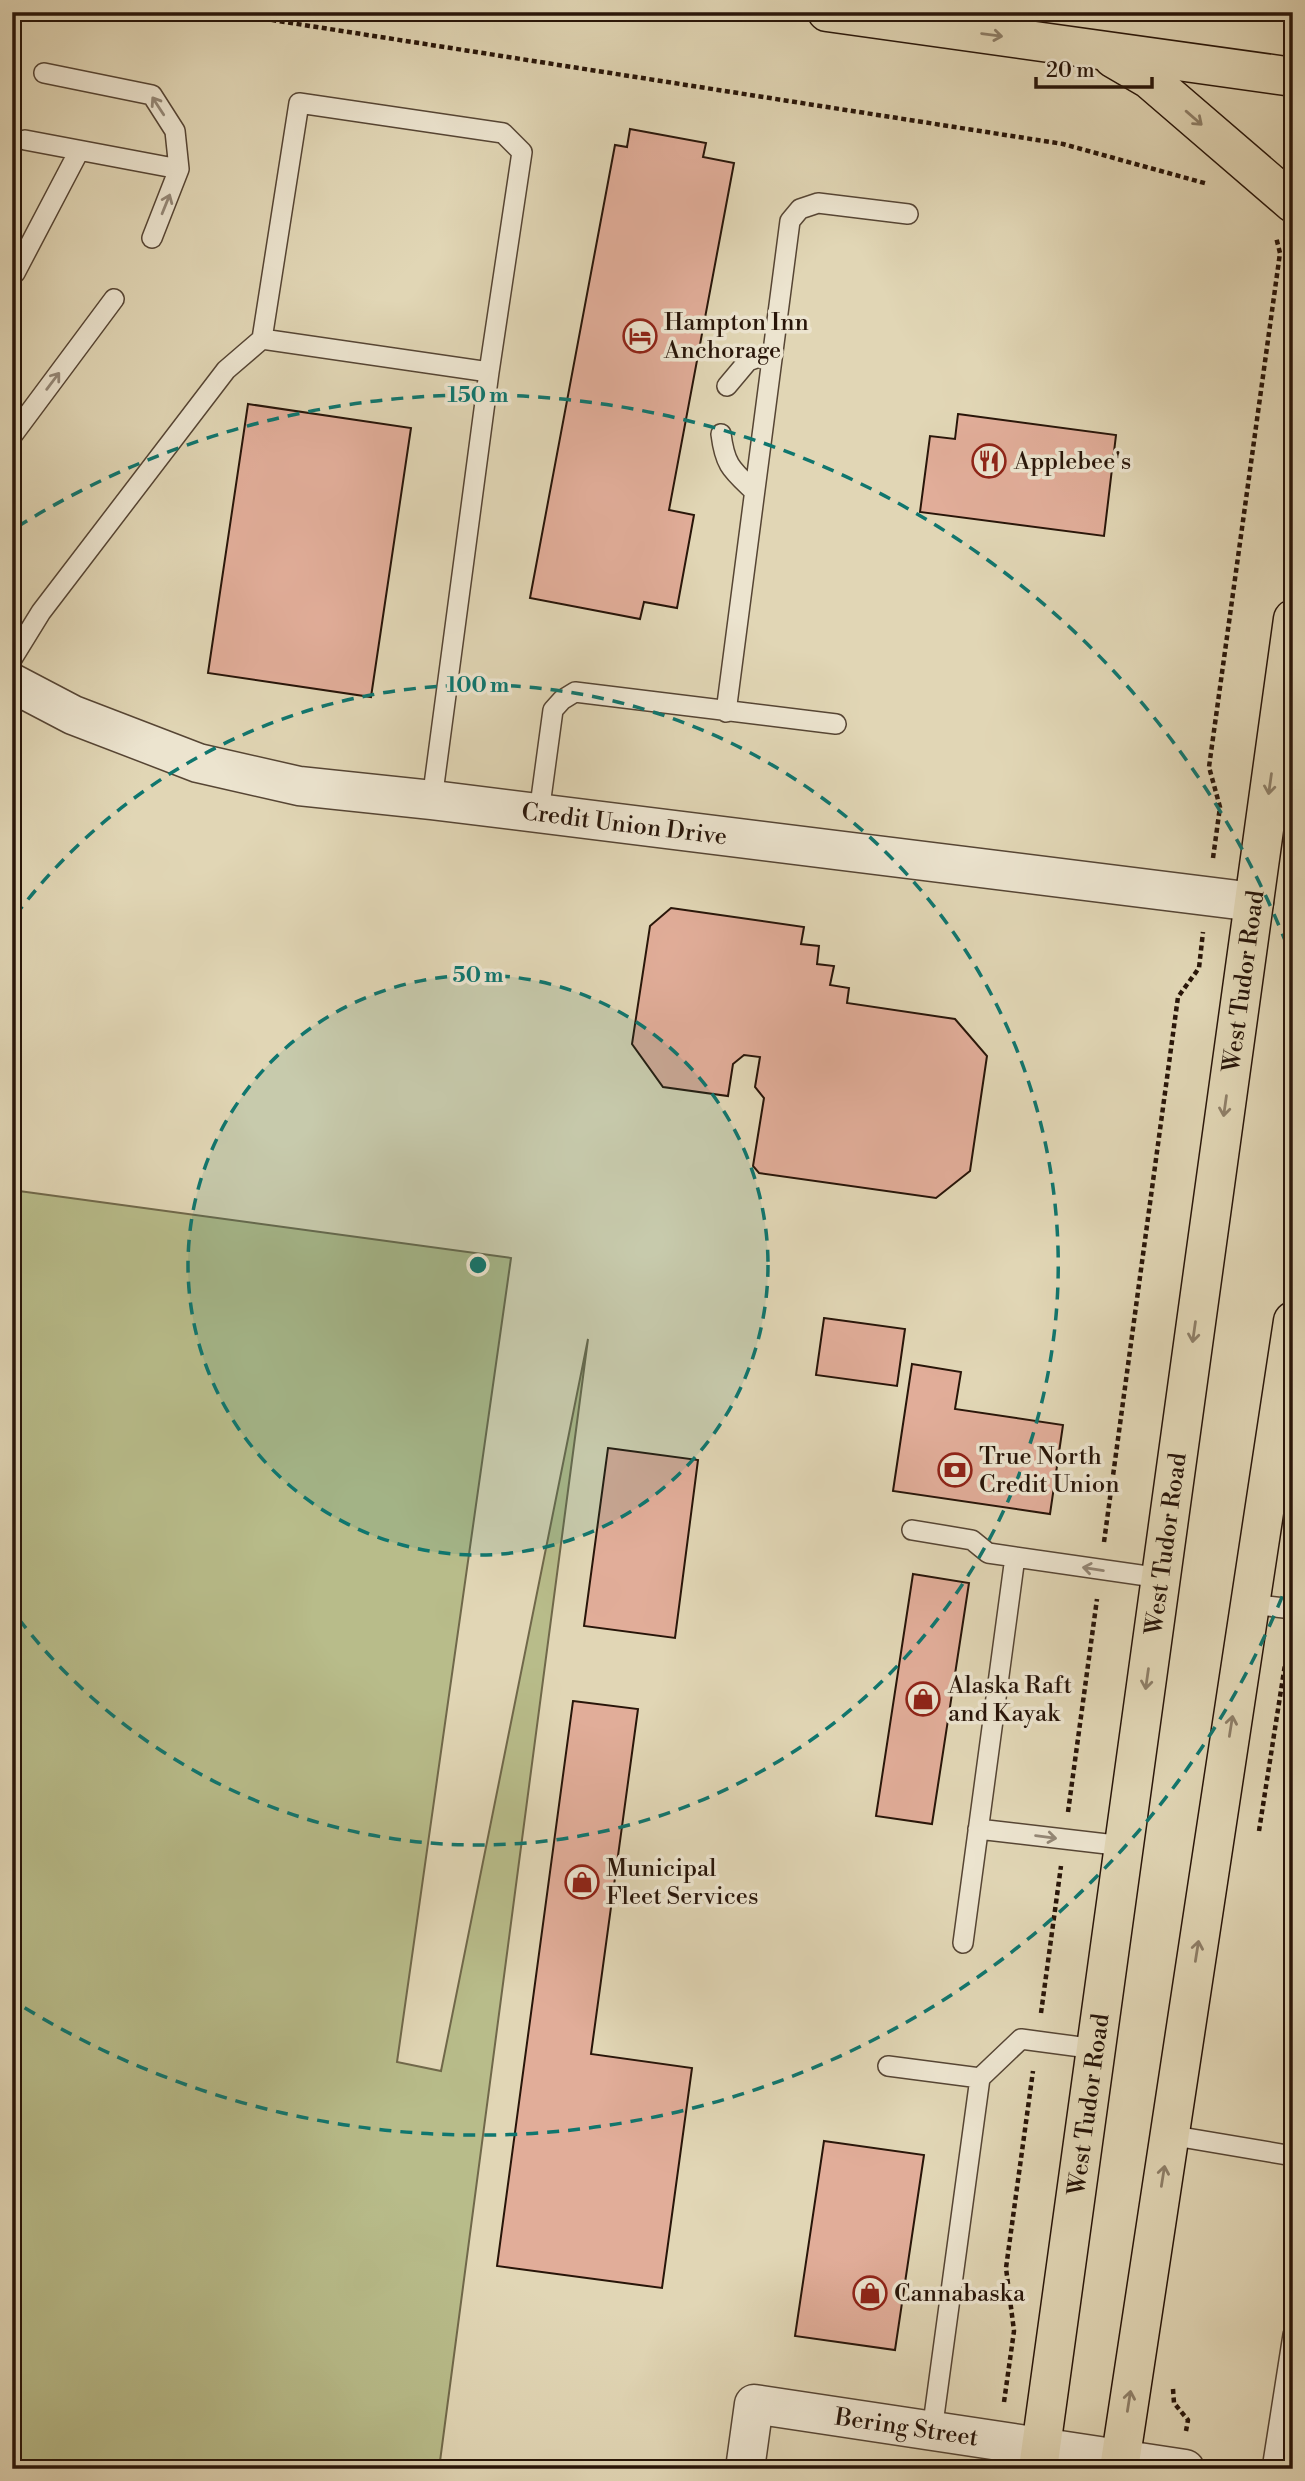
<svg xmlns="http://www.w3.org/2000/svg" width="1305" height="2481" font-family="'Libre Bodoni',serif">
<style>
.green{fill:#b8bc8a;stroke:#70684a;stroke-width:2}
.building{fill:#e1ad99;stroke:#281509;stroke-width:2}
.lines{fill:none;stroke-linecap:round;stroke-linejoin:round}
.lane-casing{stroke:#564534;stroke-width:22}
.street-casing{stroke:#564534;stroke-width:41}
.primary-casing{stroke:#281509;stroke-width:41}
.path{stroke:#281509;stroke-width:4.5;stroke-dasharray:5 3.5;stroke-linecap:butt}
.lane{stroke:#ece4cf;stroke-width:19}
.street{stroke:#ece4cf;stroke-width:38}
.primary{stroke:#e1d6b5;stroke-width:38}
.oneway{stroke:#8e7f68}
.oneway2{stroke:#948776}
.ring{fill:none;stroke:#0f766e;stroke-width:3.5;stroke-dasharray:12 9}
.labels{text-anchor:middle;stroke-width:7;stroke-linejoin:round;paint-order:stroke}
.poi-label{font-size:24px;fill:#281509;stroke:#ece4cf;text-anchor:start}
.street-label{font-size:24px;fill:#281509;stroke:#ece4cf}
.centre{fill:#0f766e;stroke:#ece4cf;stroke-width:3.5}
.ring-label{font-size:21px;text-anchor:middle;font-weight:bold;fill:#0f766e;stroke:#ece4cf;stroke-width:7;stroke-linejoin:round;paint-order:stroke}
</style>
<rect width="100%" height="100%" fill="#e1d6b5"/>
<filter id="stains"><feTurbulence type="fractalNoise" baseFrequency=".00286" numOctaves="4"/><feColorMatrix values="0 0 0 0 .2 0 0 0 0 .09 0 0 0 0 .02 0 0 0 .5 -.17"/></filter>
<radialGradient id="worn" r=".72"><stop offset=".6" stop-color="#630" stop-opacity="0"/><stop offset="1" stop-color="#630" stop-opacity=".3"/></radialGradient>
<path class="green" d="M 19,1191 L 511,1258 L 397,2062 L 441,2071 L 588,1339 L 439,2469 L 12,2469 L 12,1240 Z"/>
<path class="building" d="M 630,129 L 706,143 L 703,157 L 734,163 L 669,510 L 694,515 L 677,608 L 644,602 L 640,619 L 530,598 L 615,145 L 627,147 Z
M 248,404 L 411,428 L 371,697 L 208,673 Z
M 958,414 L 1116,435 L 1104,536 L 920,512 L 930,436 L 955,439 Z
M 671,908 L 804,927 L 801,944 L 819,946 L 817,964 L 834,966 L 830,985 L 849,988 L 847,1003 L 955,1019 L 987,1056 L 970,1171 L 936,1198 L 759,1173 L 753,1166 L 764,1098 L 755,1087 L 760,1057 L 744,1055 L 733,1064 L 728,1096 L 663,1087 L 632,1044 L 650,926 Z
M 824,1318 L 905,1329 L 897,1386 L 816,1375 Z
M 912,1364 L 961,1372 L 955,1409 L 1063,1425 L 1050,1514 L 893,1491 Z
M 608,1448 L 698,1460 L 675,1638 L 584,1626 Z
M 913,1574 L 969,1583 L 932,1824 L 876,1816 Z
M 573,1701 L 638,1709 L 591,2054 L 692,2068 L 662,2288 L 497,2266 Z
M 824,2141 L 924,2155 L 895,2350 L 795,2336 Z"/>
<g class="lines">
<defs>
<path id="lane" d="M 44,73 L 152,95 L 175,131 L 179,169 L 152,238
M 25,140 L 179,169
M 15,273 L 79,151
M 262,339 L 299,103 L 503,133 L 522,152 L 489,372
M 727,386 L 748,361 L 773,352
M 721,434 C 725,466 732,470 754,491
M 12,436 L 114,299
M 12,659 L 41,612 L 226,370 L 262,339 L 489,372 L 432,800
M 726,712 L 790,221 L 800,209 L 818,203 L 908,214
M 539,813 L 553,710 L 562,700 L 575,692 L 836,724
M 912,1530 L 972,1540 L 988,1553 L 1161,1578
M 1250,1604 L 1293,1609
M 978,1829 L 1124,1846
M 963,1943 L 1015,1557
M 888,2066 L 980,2078
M 1169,2135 L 1293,2156
M 932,2431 L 980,2078 L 1021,2039 L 1096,2049
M 1272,2469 L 1293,2335"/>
<g id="street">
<path id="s1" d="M 12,683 L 73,715 L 198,763 L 299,786 L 432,800 L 1254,902"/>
<path id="s2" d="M 745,2469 L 754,2404 L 1185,2469"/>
</g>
<g id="primary">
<path d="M 827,12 L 1293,77"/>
<path d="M 1113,58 L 1149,79 L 1293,203"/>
<path id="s3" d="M 1038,2469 L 1293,619"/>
<path d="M 1119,2469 L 1293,1321"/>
</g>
</defs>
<use href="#lane" class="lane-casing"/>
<use href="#street" class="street-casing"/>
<use href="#primary" class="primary-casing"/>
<path class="path" d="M 221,12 L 1063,144 L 1208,184
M 1213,858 L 1220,807 L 1209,767 L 1280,253 L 1276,237
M 1104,1542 L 1178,997 L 1199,968 L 1203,932
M 1068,1812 L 1097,1599
M 1259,1831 L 1289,1639
M 1041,2013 L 1061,1866
M 1173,2389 L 1174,2403 L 1188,2420 L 1186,2431
M 1004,2402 L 1014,2331 L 1006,2268 L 1033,2071"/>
<use href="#lane" class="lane"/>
<use href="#street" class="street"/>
<use href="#primary" class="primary"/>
</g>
<defs><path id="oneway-shaft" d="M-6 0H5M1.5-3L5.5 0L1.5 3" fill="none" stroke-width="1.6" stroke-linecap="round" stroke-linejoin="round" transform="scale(1.75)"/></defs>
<g class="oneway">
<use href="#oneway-shaft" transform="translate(992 35) rotate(8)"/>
<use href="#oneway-shaft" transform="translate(1194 118) rotate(41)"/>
<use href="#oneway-shaft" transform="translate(1270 784) rotate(98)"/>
<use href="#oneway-shaft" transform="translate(1225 1106) rotate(98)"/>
<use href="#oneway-shaft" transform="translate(1194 1332) rotate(98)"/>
<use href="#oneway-shaft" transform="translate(1147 1679) rotate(98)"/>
<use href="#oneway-shaft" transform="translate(1231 1726) rotate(-81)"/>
<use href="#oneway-shaft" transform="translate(1197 1951) rotate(-81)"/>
<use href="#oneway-shaft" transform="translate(1163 2176) rotate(-81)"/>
<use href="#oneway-shaft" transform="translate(1129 2401) rotate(-81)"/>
</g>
<g class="oneway2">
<use href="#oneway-shaft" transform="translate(158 106) rotate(-123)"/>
<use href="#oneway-shaft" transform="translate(166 204) rotate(-68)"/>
<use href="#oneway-shaft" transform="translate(53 381) rotate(-53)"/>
<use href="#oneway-shaft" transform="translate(1093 1569) rotate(-171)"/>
<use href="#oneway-shaft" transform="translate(1046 1837) rotate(7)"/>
</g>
<circle cx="478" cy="1265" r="290" fill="#0f766e" fill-opacity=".12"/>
<g class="ring">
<circle cx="478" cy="1265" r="290"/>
<path d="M15 916A580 580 0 1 1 15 1614"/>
<path d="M1290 1577A870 870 0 0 1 17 2003M17 527A870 870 0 0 1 1290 953"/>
</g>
<defs>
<symbol id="hotel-ring" viewBox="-11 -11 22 22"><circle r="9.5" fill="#ece4cf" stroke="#8f2418" stroke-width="1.5"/><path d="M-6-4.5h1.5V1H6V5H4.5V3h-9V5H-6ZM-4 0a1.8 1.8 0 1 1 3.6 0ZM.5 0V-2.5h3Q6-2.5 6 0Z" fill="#8f2418"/></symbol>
<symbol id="restaurant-ring" viewBox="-11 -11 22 22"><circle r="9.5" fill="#ece4cf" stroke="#8f2418" stroke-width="1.5"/><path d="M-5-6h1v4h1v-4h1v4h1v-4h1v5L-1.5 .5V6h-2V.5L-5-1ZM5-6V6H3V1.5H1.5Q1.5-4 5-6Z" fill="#8f2418"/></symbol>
<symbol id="bank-ring" viewBox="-11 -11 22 22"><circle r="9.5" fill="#ece4cf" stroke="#8f2418" stroke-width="1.5"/><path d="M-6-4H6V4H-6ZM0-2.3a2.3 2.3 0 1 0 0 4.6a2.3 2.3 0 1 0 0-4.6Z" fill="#8f2418"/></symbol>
<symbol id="shop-ring" viewBox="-11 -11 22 22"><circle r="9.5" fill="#ece4cf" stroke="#8f2418" stroke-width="1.5"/><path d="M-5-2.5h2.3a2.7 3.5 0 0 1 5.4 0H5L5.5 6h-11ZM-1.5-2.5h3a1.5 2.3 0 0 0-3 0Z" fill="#8f2418"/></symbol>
</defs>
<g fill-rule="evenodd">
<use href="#hotel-ring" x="621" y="317" width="38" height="38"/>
<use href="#restaurant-ring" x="970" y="442" width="38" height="38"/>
<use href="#bank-ring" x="936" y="1451" width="38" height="38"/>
<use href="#shop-ring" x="904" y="1680" width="38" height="38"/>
<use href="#shop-ring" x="563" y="1863" width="38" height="38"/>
<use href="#shop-ring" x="851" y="2274" width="38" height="38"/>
</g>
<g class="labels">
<g class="poi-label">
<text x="664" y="330">Hampton Inn<tspan x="664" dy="28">Anchorage</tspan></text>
<text x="1014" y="469">Applebee's</text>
<text x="979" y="1464">True North<tspan x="979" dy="28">Credit Union</tspan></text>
<text x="948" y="1693">Alaska Raft<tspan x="948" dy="28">and Kayak</tspan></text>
<text x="606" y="1876">Municipal<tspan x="606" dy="28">Fleet Services</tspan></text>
<text x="894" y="2301">Cannabaska</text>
</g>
<g class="street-label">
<text dy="8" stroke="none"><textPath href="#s1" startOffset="634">Credit Union Drive</textPath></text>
<text dy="8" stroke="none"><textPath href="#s3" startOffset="1502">West Tudor Road</textPath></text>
<text dy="8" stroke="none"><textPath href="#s3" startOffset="934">West Tudor Road</textPath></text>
<text dy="8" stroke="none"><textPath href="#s3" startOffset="368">West Tudor Road</textPath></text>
<text dy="8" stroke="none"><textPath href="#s2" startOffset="220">Bering Street</textPath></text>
</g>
</g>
<circle cx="478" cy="1265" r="10" class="centre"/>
<g class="ring-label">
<text x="478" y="402">150 m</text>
<text x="478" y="692">100 m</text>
<text x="478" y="982">50 m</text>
</g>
<rect width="1305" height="2481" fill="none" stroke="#e1d6b5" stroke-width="42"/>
<rect x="14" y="14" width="1277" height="2453" fill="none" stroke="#281509" stroke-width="3.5"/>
<rect x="21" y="21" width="1263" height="2439" fill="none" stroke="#281509" stroke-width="2"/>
<path d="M1036 77v10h116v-10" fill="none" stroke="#281509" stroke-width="3.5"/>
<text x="1046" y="77" font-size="21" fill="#281509" stroke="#ece4cf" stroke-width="5" paint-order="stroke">20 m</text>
<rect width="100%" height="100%" filter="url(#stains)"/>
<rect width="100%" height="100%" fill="url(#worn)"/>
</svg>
